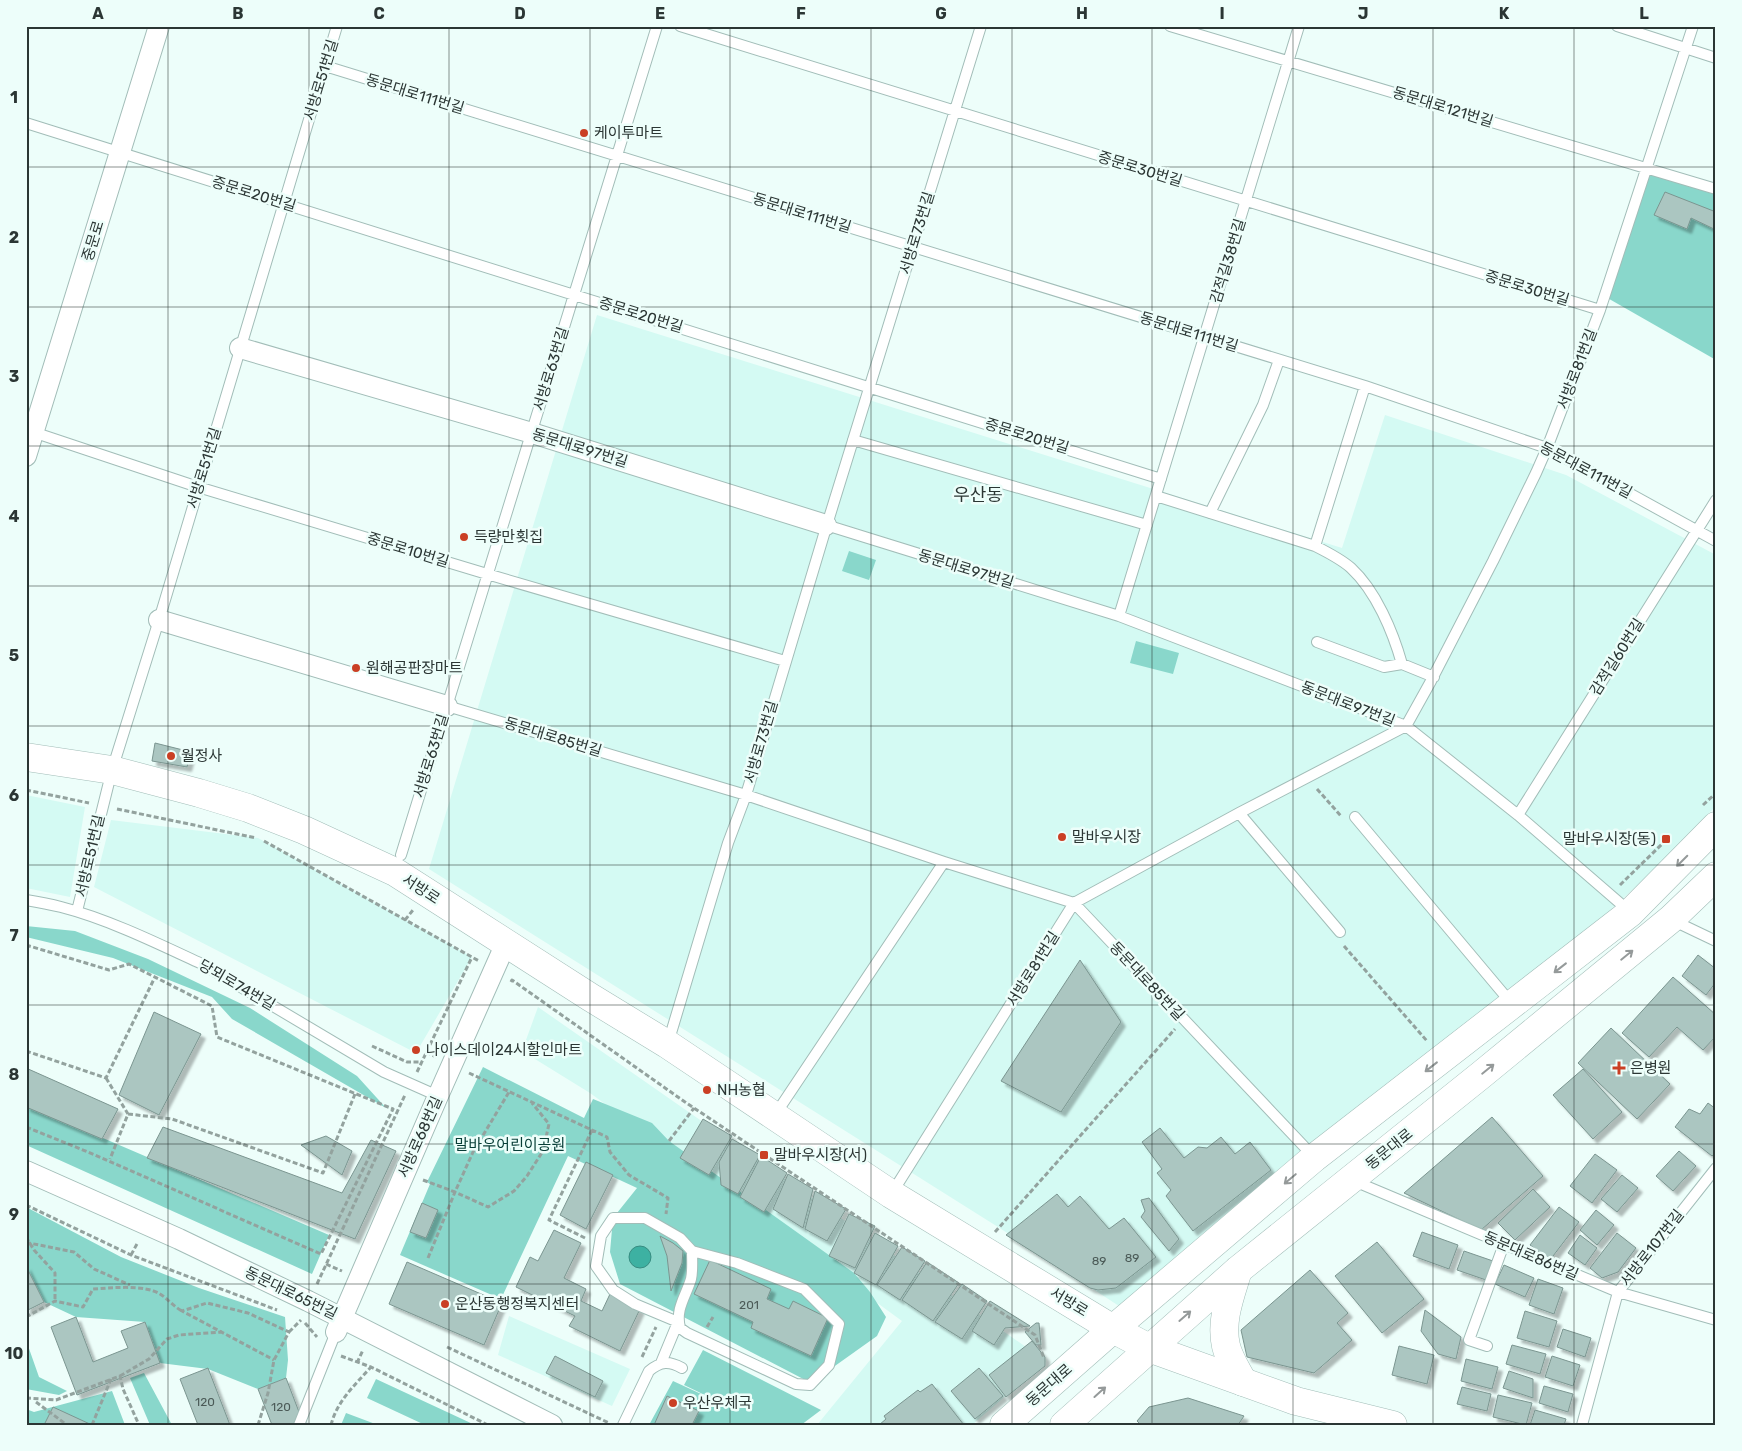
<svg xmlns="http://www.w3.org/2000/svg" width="1742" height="1451" font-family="Rubik,'Noto Sans KR',sans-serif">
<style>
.built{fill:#d4faf3}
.green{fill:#89d7cb}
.water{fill:#3db1a2;stroke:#388c81}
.building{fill:#abc6c1;stroke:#7b9590;filter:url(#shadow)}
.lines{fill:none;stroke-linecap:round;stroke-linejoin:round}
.lane-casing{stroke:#a2bdb8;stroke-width:12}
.street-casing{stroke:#a2bdb8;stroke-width:22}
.secondary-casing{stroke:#a2bdb8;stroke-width:29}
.primary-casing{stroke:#a2bdb8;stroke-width:29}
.path{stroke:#93a29e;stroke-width:3;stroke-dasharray:5 2.5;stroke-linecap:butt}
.lane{stroke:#fff;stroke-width:10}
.street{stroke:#fff;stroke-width:20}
.secondary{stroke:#fff;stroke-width:28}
.primary{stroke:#fff;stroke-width:28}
.oneway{stroke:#959a9a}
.grid{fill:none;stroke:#2b3634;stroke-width:1;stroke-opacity:0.55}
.poi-dot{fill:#ca3f24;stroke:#edfefa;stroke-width:2}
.labels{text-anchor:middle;stroke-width:5;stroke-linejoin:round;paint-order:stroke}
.number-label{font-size:12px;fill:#4b5a57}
.street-label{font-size:15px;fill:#2b3634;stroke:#edfefa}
.poi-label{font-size:15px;fill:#2b3634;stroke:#edfefa;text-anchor:start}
.park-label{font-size:15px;fill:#073d36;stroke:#edfefa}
.quarter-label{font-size:18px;fill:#2b3634;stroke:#edfefa}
.neatline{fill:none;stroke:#2b3634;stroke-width:2}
.grid-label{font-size:16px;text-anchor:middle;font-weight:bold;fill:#2b3634}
</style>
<defs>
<filter id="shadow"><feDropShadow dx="4.5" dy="4.5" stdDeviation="1" flood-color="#0004"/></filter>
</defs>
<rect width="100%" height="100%" fill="#edfefa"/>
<path class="built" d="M 597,315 L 1342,548 L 1385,415 L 1566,475 L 1716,555 L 1716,806 L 1643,880 L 1584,934 L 1119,1306 L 998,1227 L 429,869 Z
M 26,795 L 85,807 L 70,897 L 26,888 Z
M 111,820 L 258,838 L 472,957 L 416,1053 L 94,887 Z
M 538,1007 L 1046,1361 L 972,1425 L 817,1425 L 902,1321 L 590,1093 L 522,1051 Z
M 509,1316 L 630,1369 L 612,1406 L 498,1355 Z"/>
<path class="green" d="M 1646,168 L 1716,189 L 1716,360 L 1604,296 Z
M 849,551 L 876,560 L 869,580 L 842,571 Z
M 1136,641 L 1179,653 L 1173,674 L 1130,663 Z
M 26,926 L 75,931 L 148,959 L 250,1008 L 357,1076 L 386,1108 L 232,1019 L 212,997 L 113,958 L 26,937 Z
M 483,1067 L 584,1118 L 593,1099 L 652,1123 L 669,1141 L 854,1273 L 870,1292 L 886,1317 L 877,1336 L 811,1383 L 620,1284 L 610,1252 L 613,1218 L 637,1188 L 568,1156 L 501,1299 L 400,1255 L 430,1184 L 427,1182 Z
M 26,1105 L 329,1235 L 312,1274 L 26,1145 Z
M 26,1207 L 121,1257 L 199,1288 L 285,1317 L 288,1360 L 286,1378 L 258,1389 L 208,1369 L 160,1363 L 145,1322 L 76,1317 L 44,1302 L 26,1266 Z
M 26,1340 L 39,1377 L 67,1391 L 59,1395 L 26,1389 Z
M 703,1350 L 821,1410 L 801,1425 L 649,1425 L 673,1381 L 738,1411 L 684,1385 Z
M 144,1373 L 172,1425 L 150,1425 L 130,1378 Z
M 376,1379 L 475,1425 L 425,1425 L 367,1398 Z
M 112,1391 L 125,1425 L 26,1425 L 26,1409 L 34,1412 Z
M 346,1413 L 378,1425 L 341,1425 Z"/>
<path class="water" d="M629 1257a11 11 0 1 1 22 0a11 11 0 1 1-22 0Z"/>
<path class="building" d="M 1665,192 L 1716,212 L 1716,226 L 1714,229 L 1691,218 L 1687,229 L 1654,215 Z
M 155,743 L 191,752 L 187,767 L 152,761 Z
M 1698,955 L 1716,969 L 1716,982 L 1706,995 L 1682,976 Z
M 1080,960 L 1121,1022 L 1061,1112 L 1001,1081 Z
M 1673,977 L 1716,1015 L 1716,1036 L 1703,1050 L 1677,1027 L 1649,1057 L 1622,1033 Z
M 154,1012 L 201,1034 L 159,1115 L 119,1095 Z
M 1611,1028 L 1670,1084 L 1637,1119 L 1578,1063 Z
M 26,1068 L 118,1109 L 102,1139 L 26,1107 Z
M 1583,1069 L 1622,1112 L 1593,1139 L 1553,1095 Z
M 1708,1103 L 1716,1109 L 1716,1152 L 1712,1156 L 1675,1127 L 1689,1109 L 1700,1114 Z
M 1492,1117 L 1543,1176 L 1481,1230 L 1404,1193 Z
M 703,1119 L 732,1136 L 709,1175 L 680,1158 Z
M 163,1127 L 342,1193 L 371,1140 L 396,1151 L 355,1239 L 147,1158 Z
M 1160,1128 L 1184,1158 L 1198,1147 L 1207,1148 L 1221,1137 L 1235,1154 L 1250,1142 L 1271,1170 L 1193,1231 L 1166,1196 L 1171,1190 L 1157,1173 L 1162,1169 L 1142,1142 Z
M 326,1136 L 352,1151 L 342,1175 L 301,1145 Z
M 732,1139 L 760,1155 L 738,1194 L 721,1185 L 719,1162 Z
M 1679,1151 L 1696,1166 L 1673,1191 L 1656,1176 Z
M 1595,1154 L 1617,1170 L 1592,1203 L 1570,1186 Z
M 761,1156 L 787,1173 L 764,1212 L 740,1197 Z
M 586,1162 L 613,1175 L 586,1229 L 560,1215 Z
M 788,1174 L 813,1189 L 803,1228 L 773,1209 Z
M 1622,1175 L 1638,1188 L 1617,1212 L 1601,1199 Z
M 1533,1189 L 1550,1207 L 1515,1240 L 1498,1223 Z
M 815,1191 L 846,1209 L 827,1241 L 805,1229 Z
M 1057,1194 L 1068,1207 L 1080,1196 L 1109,1229 L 1124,1218 L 1156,1257 L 1116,1288 L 1098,1290 L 1090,1288 L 1006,1235 Z
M 1149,1198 L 1179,1239 L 1169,1251 L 1141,1217 L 1145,1211 L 1141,1200 Z
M 422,1203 L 438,1210 L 426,1238 L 410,1232 Z
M 1559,1207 L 1579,1222 L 1550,1260 L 1530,1245 Z
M 1596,1210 L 1614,1225 L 1597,1245 L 1580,1230 Z
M 849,1214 L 875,1226 L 855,1268 L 829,1256 Z
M 554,1230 L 581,1243 L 564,1278 L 586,1289 L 581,1301 L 602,1311 L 610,1294 L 640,1309 L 620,1351 L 569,1326 L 575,1316 L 516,1287 L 530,1257 L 538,1261 Z
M 1422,1232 L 1458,1245 L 1449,1269 L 1413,1256 Z
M 875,1233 L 898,1246 L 876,1285 L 854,1273 Z
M 1617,1233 L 1636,1248 L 1618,1272 L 1602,1278 L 1590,1268 Z
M 1580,1235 L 1597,1248 L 1585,1265 L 1568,1253 Z
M 660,1236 L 673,1243 L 683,1251 L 682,1263 L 671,1291 L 667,1256 Z
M 1377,1242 L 1424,1299 L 1382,1333 L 1335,1276 Z
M 902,1247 L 925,1261 L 900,1300 L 877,1285 Z
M 1464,1251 L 1493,1261 L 1486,1280 L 1457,1270 Z
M 710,1260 L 771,1289 L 767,1299 L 789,1309 L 793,1301 L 828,1318 L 811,1356 L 751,1328 L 753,1322 L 694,1294 Z
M 407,1262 L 502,1303 L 484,1345 L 389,1304 Z
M 927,1262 L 959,1283 L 933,1321 L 902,1300 Z
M 1504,1265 L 1534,1278 L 1525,1297 L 1495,1284 Z
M 26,1266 L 44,1302 L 26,1311 Z
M 1310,1270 L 1348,1313 L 1337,1323 L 1352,1340 L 1314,1373 L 1247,1357 L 1241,1330 Z
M 1538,1279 L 1563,1288 L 1554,1314 L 1529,1305 Z
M 962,1284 L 987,1301 L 962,1339 L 935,1322 Z
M 990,1301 L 1030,1326 L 1005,1328 L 994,1345 L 972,1331 Z
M 1425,1310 L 1461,1337 L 1456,1359 L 1438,1354 L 1421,1331 Z
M 1525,1311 L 1557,1321 L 1549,1347 L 1517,1338 Z
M 76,1317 L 93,1362 L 128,1348 L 121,1331 L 145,1322 L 160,1363 L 77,1395 L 51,1327 Z
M 1036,1323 L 1039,1323 L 1041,1345 L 1036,1345 L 1025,1332 Z
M 1563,1329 L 1591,1338 L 1585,1357 L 1557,1347 Z
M 1032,1341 L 1045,1357 L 1045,1366 L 1006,1397 L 989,1375 Z
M 1512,1345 L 1546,1354 L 1540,1374 L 1506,1364 Z
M 1399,1346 L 1434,1355 L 1427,1384 L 1392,1375 Z
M 555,1356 L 603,1381 L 595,1397 L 546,1373 Z
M 1552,1356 L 1580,1365 L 1573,1386 L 1545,1377 Z
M 1466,1359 L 1498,1367 L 1492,1389 L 1461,1381 Z
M 208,1368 L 230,1425 L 198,1425 L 180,1379 Z
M 979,1368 L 1003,1396 L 975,1419 L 951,1391 Z
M 1509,1371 L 1533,1379 L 1533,1398 L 1503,1388 Z
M 286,1378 L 304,1425 L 272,1425 L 258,1389 Z
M 932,1384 L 964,1425 L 879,1425 L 886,1419 L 884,1416 L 918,1390 L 920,1392 Z
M 1544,1386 L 1573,1394 L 1568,1412 L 1539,1403 Z
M 1462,1387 L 1491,1394 L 1487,1411 L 1457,1404 Z
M 1498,1395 L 1532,1403 L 1526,1425 L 1493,1417 Z
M 667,1396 L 699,1411 L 692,1425 L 654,1425 Z
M 1188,1398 L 1244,1416 L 1238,1425 L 1141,1425 L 1137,1421 L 1149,1407 Z
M 53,1407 L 92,1425 L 44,1425 Z
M 1535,1410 L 1566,1419 L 1564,1425 L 1530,1425 Z"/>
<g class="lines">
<defs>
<path id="lane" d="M 680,26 L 1600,310
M 1170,26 L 1716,189
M 1617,26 L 1716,58
M 325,66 L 1365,386 L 1547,448 L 1716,541
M 26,123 L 1161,479
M 30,431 L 198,487 L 487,574 L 785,661
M 853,440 L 1147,525
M 1156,496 L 1315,546 C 1327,552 1341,559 1351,568 C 1376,591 1393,632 1402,664 L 1434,677
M 1210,513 L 1263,405 L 1279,360
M 826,525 L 1119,616 L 1406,726 L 1518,815 L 1629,911
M 1315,546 L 1365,386
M 1119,616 L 1299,26
M 1317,642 L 1384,667 L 1402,664
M 447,706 L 746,795 L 944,862 L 1074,903 L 1314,1157
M 1239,813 L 1340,932
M 1518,815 L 1716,500
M 1355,817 L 1512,1004
M 401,855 L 657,26
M 26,900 C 38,902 49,904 61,907 C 108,919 159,944 204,965 L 384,1072 L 438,1096
M 77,911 L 112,770 L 159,620 L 337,26
M 1672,920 L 1716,941
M 668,1043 L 728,843 L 746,795 L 825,531 L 981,26
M 775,1115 L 944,862
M 1354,1181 L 1618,1292 L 1716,1320
M 892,1193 L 1074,903 L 1239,813 L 1406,726 L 1431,681 L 1493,561 L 1536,473 L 1547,448 L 1600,310 L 1693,26
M 1487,1346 L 1469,1340 L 1504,1244
M 661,1363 L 678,1322 L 635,1304 L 613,1290 L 596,1266 L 601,1236 L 613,1218 L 645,1218 L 680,1238 L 692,1251 C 692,1260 693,1270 691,1279 C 686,1296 675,1309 680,1328 L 687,1333 L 796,1384 L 810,1385 L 829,1365 L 839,1324 L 804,1289 L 737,1263 L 692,1251
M 299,1425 L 336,1332
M 623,1425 L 649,1371 C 661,1361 669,1361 682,1368
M 1582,1425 L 1618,1292 L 1716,1168"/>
<path id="street" d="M 240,348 L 532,433 L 826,525
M 26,456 L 159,26
M 159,620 L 447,706
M 26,1171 L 179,1239 L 308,1301 L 552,1425
M 336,1332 L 438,1096 L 506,943"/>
<path id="secondary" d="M 26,757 L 112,770 L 199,793 L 248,808 L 304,830 L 395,872 L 590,997 L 667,1044 L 891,1194 L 1113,1329 L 1149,1348 L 1296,1401 L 1393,1425"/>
<path id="primary" d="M 1238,1270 C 1231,1294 1220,1320 1226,1346 C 1229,1359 1237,1370 1243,1382
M 1004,1425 L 1113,1329 L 1314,1158 L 1630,913 L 1716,826
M 1064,1425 L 1238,1270 L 1481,1075 L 1671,919 L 1716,876"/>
</defs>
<use href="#lane" class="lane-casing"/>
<use href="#street" class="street-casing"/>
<use href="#secondary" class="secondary-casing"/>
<use href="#primary" class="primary-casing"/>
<path class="path" d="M 1317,789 L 1341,816
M 26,790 L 89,803
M 1703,805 L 1716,793
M 117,809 L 256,838
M 264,841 L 479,961
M 1620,885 L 1662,844
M 405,920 L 413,910
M 26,945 L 109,970 L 129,964 L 212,1006 L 217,1037 L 393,1109 L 321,1254 L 88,1152 L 26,1127
M 1344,946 L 1427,1041
M 511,982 L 512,980 L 685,1102 L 1035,1335 L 1044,1358
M 372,1046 L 407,1062 L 421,1062
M 26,1051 L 106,1078 L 155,977
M 426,1052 L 436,1057
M 417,1072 L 472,957
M 469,1073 L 607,1137 L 610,1152 L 629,1175 L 668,1198 L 666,1214
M 106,1078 L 128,1114 L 110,1159
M 128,1114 L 172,1119 L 323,1173 L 355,1094
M 669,1141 L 694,1108
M 423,1180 L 455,1192 L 473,1152 L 509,1092
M 26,1205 L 131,1255 L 277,1310
M 995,1232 L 1175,1029
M 26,1237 L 34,1250 L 55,1273 L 55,1301
M 585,1238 L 549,1220 L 592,1130
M 26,1244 L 29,1243 L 74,1252 L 94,1269 L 130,1285
M 131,1255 L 138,1242
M 428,1258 L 455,1192 L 488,1207 L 514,1191 L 527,1176 L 543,1151 L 549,1124 L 532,1103
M 326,1264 L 342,1271
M 317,1284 L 405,1095
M 26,1317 L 55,1301 L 83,1307 L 93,1289 C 111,1288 144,1284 160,1294 C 168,1299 173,1306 182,1311
M 305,1323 L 317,1337
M 707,1327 L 713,1317
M 289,1332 L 301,1320
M 447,1347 L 609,1423
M 341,1356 L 371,1367 L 488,1425
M 642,1357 L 656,1327
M 357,1363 L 363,1350
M 120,1376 L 149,1359 L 167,1339 L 179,1335 L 222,1332
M 26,1398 L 56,1400 L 120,1376 L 123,1389 L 139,1425
M 36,1402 L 67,1425
M 92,1425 L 111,1379
M 258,1425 L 268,1393 L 274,1360 L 289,1332 L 248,1313 L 207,1303 L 182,1311 L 274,1360
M 331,1425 C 337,1401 355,1385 371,1367"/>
<use href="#lane" class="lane"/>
<use href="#street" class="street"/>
<use href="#secondary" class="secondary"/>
<use href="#primary" class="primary"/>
</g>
<defs><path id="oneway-shaft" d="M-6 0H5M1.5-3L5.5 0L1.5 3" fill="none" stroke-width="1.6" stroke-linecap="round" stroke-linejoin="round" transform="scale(1.25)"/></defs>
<g class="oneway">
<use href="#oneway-shaft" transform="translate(1682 861) rotate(135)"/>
<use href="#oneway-shaft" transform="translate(1627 955) rotate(-39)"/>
<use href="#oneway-shaft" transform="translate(1560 968) rotate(142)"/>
<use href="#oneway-shaft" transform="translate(1431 1067) rotate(142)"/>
<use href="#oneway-shaft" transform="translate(1488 1069) rotate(-39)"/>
<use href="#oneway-shaft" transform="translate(1290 1179) rotate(140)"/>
<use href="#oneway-shaft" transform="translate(1185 1316) rotate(-41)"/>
<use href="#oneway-shaft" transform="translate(1100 1392) rotate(-42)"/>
</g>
<path class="grid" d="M 168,26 L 168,1425M 309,26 L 309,1425M 449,26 L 449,1425M 590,26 L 590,1425M 730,26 L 730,1425M 871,26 L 871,1425M 1012,26 L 1012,1425M 1152,26 L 1152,1425M 1293,26 L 1293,1425M 1433,26 L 1433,1425M 1574,26 L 1574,1425M 26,167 L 1716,167M 26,307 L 1716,307M 26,446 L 1716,446M 26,586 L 1716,586M 26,726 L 1716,726M 26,865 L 1716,865M 26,1005 L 1716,1005M 26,1144 L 1716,1144M 26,1284 L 1716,1284"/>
<g class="poi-dot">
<circle cx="584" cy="133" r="5"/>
<circle cx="464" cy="537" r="5"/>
<circle cx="356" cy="668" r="5"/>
<circle cx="171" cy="756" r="5"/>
<circle cx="1062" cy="837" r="5"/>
<rect x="1661" y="834" width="10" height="10" rx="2.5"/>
<circle cx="416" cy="1050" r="5"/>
<path d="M1616.5 1060.5h5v5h5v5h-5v5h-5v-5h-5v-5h5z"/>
<circle cx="707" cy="1090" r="5"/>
<rect x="759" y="1150" width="10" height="10" rx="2.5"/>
<circle cx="445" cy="1304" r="5"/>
<circle cx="673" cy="1403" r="5"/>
</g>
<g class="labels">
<g class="number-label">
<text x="1132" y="1262">89</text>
<text x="1099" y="1265">89</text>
<text x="749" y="1309">201</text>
<text x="205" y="1406">120</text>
<text x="281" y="1411">120</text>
</g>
<g class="street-label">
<text transform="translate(321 80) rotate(-73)" y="5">서방로51번길</text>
<text transform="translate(415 94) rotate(17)" y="5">동문대로111번길</text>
<text transform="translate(1443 107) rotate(17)" y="5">동문대로121번길</text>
<text transform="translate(1140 169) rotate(17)" y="5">중문로30번길</text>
<text transform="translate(254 194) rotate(17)" y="5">중문로20번길</text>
<text transform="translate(802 213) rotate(17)" y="5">동문대로111번길</text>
<text transform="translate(917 233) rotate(-73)" y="5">서방로73번길</text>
<text transform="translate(93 241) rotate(-73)" y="5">중문로</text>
<text transform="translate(1228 261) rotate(-73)" y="5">감적길38번길</text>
<text transform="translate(1527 288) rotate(17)" y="5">중문로30번길</text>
<text transform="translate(641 315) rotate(17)" y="5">중문로20번길</text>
<text transform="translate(1189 332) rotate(17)" y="5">동문대로111번길</text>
<text transform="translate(551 369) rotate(-73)" y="5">서방로63번길</text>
<text transform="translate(1577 369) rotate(-69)" y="5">서방로81번길</text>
<text transform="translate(1027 436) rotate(17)" y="5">중문로20번길</text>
<text transform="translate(580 448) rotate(17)" y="5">동문대로97번길</text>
<text transform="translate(204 468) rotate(-73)" y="5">서방로51번길</text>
<text transform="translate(1586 470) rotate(28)" y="5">동문대로111번길</text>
<text transform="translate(408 550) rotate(17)" y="5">중문로10번길</text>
<text transform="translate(966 569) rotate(17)" y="5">동문대로97번길</text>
<text transform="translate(1617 657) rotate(-58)" y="5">감적길60번길</text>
<text transform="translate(1348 704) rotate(21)" y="5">동문대로97번길</text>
<text transform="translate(553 737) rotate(17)" y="5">동문대로85번길</text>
<text transform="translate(761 742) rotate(-74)" y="5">서방로73번길</text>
<text transform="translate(431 756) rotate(-73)" y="5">서방로63번길</text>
<text transform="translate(90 856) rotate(-77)" y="5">서방로51번길</text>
<text transform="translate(421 889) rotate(33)" y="5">서방로</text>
<text transform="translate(1033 969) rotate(-58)" y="5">서방로81번길</text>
<text transform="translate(1147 981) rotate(47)" y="5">동문대로85번길</text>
<text transform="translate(237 985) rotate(30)" y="5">당뫼로74번길</text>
<text transform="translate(420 1137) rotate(-66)" y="5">서방로68번길</text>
<text transform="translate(1389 1149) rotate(-39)" y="5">동문대로</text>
<text transform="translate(1652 1248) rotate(-52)" y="5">서방로107번길</text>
<text transform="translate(1531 1256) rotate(23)" y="5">동문대로86번길</text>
<text transform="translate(291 1293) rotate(26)" y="5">동문대로65번길</text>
<text transform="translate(1069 1302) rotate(31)" y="5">서방로</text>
<text transform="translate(1049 1385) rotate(-41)" y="5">동문대로</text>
</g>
<g class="poi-label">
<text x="594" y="138">케이투마트</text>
<text x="474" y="542">득량만횟집</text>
<text x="366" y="673">원해공판장마트</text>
<text x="181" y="761">월정사</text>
<text x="1072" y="842">말바우시장</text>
<text x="1656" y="844" text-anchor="end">말바우시장(동)</text>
<text x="426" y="1055">나이스데이24시할인마트</text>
<text x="1630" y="1073">은병원</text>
<text x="717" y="1095">NH농협</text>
<text x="774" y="1160">말바우시장(서)</text>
<text x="455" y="1309">운산동행정복지센터</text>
<text x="683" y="1408">우산우체국</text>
</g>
<g class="park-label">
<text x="510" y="1150">말바우어린이공원</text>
</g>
<g class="quarter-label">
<text x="978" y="501">우산동</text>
</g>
</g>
<rect width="1742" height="1451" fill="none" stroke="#edfefa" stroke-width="55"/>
<rect x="28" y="28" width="1686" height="1396" class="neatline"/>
<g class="grid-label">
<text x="98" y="19">A</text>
<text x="238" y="19">B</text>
<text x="379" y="19">C</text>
<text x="520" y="19">D</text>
<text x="660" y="19">E</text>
<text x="801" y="19">F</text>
<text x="941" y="19">G</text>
<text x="1082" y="19">H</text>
<text x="1222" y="19">I</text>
<text x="1363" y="19">J</text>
<text x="1504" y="19">K</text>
<text x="1644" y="19">L</text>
<text x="14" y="103">1</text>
<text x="14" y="243">2</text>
<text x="14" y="382">3</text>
<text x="14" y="522">4</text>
<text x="14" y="661">5</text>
<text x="14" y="801">6</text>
<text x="14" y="941">7</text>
<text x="14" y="1080">8</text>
<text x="14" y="1220">9</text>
<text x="14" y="1359">10</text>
</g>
</svg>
